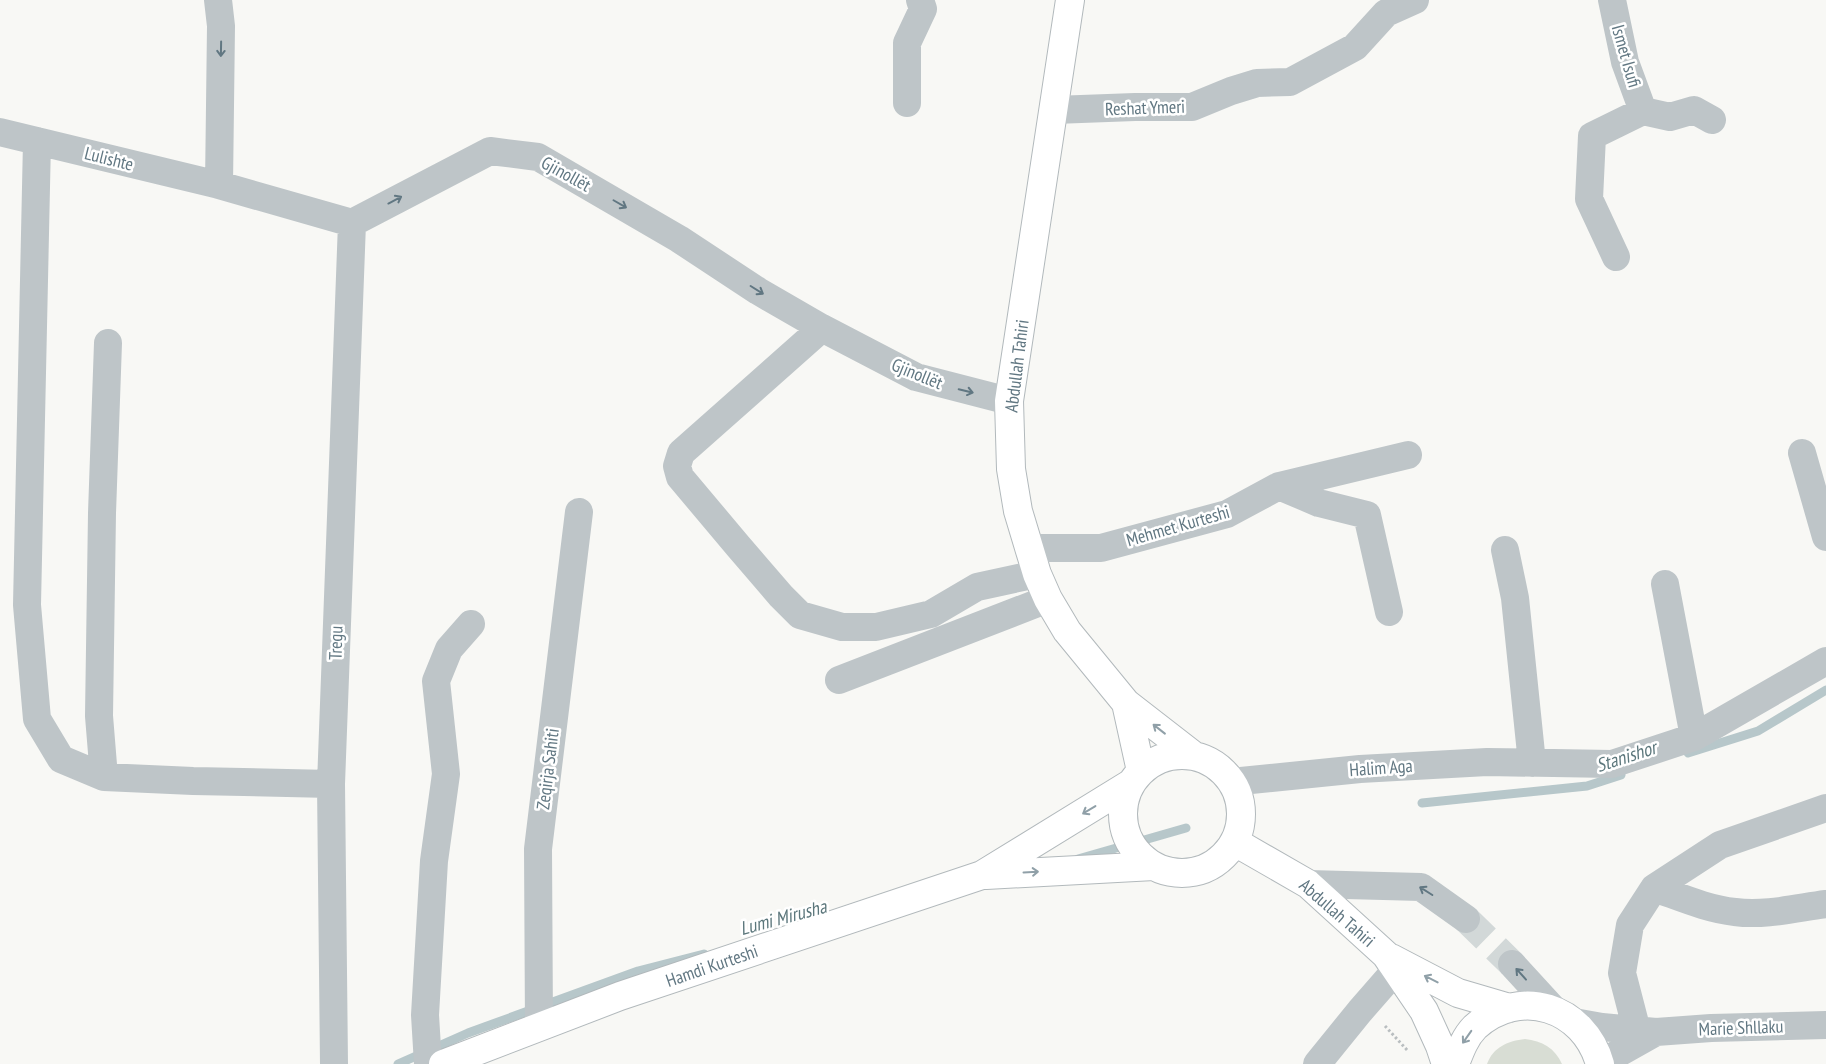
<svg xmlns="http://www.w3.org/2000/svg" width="1826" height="1064" font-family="'PT Sans Narrow',sans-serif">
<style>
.green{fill:#d8ddd4}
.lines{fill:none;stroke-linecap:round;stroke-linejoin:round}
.stream{stroke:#b7c7ca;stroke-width:9}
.minor-tunnel{stroke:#d2d8d8;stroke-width:28;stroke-dasharray:28 14;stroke-linecap:butt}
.major-casing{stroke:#b2b9bc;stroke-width:30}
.path{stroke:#b9bec0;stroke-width:3;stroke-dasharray:2.5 2.5;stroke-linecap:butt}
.minor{stroke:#bec5c8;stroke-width:28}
.major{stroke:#fff;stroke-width:28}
.oneway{stroke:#617782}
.oneway2{stroke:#90a0a8}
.labels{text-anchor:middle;stroke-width:5;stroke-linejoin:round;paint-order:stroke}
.street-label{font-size:18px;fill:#617782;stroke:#fff}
.water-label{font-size:19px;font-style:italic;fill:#5c777c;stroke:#fff}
</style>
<rect width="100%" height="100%" fill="#f8f8f5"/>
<path class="green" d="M 1525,1039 C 1542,1041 1555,1048 1562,1064 L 1487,1064 C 1493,1047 1508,1041 1525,1039 Z"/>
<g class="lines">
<path class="stream" d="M 1688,753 L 1758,731 L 1826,690
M 1422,803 L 1587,786 L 1621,775
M 1078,859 L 1186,828
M 398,1064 L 468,1033 L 638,971 L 704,954"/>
<path class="minor-tunnel" d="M 1466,919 L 1512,964"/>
<defs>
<path id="major" d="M 1070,0 L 1009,401 L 1011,469 L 1018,511 L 1037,574 L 1048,599 L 1067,631 L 1126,703 L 1193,755
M 1126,703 L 1141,771
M1123 814a59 59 0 1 1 118 0a59 59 0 1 1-118 0Z
M 1235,842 L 1308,884 L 1386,955 L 1424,1011 L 1440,1046 L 1446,1064
M 986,875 L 1154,866
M 1391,958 L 1458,993 L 1509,1008
M 443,1064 L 620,996 L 982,875 L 1130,784
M 1455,1064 C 1460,1051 1465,1037 1475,1027 C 1520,986 1584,1007 1600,1064"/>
</defs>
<use href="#major" class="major-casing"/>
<path class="path" d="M 1385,1026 L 1408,1051"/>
<path class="minor" d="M 218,0 L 221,26 L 219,185
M 1612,0 L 1625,62 L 1643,111
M 907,103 L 907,43 L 923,9 L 920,0
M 1054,110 L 1135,107 L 1192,107 L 1231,91 L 1257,83 L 1290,82 L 1355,47 L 1386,13 L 1415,0
M 0,132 L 219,185 L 352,223 L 490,151 L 538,157 L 679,239 L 758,291 L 822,328 L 916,377 L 1009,401
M 37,141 L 27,605 L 37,719 L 61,759 L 104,777
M 1616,257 L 1589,199 L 1592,136 L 1643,111 L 1670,117 L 1694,110 L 1712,120
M 822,328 L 681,453 L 677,466 L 680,477 L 738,546 L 781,596 L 800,615 L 842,627 L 876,627 L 931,614 L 977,587 L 1037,574
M 108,343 L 102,513 L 99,716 L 104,777 L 193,781 L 331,784
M 1802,453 L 1826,537
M 1279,486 L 1319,503 L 1367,515 L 1389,612
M 1029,548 L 1101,548 L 1227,514 L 1279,486 L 1408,455
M 1505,550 L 1515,598 L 1532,763
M 1665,584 L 1694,737
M 839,680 L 1048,599
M 1231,782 L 1360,769 L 1487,762 L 1612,764 L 1694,737 L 1826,661
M 1308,884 L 1421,887 L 1466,919
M 1654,888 C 1680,897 1707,909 1735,912 C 1765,916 1796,908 1826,904
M 1512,964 L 1554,1010
M 1574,1022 L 1602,1027 L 1656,1032 L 1711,1028 L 1826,1025
M 539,1027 L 538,849 L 579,512
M 1637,1031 L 1622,973 L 1630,925 L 1654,888 L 1720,845 L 1826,808
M 334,1064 L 331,784 L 352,223
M 428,1064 L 425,1015 L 434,861 L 446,774 L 436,681 L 449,649 L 471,624
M 1317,1064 L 1360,1011 L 1401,964
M 1607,1064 L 1617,1054 L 1656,1032"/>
<use href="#major" class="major"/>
</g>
<defs><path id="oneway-shaft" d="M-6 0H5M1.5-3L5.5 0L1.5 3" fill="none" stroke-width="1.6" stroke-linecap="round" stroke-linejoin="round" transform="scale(1.25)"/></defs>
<g class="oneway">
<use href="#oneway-shaft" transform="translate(221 49) rotate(91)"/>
<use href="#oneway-shaft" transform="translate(395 200) rotate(-28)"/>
<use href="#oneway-shaft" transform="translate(620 204) rotate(30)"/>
<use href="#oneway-shaft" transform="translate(757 290) rotate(32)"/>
<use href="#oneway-shaft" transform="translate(966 391) rotate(13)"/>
<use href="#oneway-shaft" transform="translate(1426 891) rotate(-148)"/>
<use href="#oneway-shaft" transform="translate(1521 974) rotate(-132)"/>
</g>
<g class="oneway2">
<use href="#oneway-shaft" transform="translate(1159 729) rotate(-142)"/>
<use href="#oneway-shaft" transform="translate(1089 810) rotate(149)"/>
<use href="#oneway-shaft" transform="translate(1031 872) rotate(-3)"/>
<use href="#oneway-shaft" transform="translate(1431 979) rotate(-153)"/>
<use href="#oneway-shaft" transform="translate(1467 1037) rotate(125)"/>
</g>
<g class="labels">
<g class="street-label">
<text transform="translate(1626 56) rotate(74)" y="6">Ismet Isufi</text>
<text transform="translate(1145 108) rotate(-2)" y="6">Reshat Ymeri</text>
<text transform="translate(109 159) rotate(14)" y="6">Lulishte</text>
<text transform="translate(566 174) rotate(29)" y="6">Gjinollët</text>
<text transform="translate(1017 366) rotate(-83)" y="6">Abdullah Tahiri</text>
<text transform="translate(917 374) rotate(22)" y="6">Gjinollët</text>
<text transform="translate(1178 526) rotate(-16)" y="6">Mehmet Kurteshi</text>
<text transform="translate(336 643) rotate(-88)" y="6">Tregu</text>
<text transform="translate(1381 768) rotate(-4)" y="6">Halim Aga</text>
<text transform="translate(548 769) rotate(-83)" y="6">Zeqirja Sahiti</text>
<text transform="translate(1337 913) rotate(41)" y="6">Abdullah Tahiri</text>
<text transform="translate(712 966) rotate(-19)" y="6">Hamdi Kurteshi</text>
<text transform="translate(1741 1028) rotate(-2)" y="6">Marie Shllaku</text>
</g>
<g class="water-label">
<text transform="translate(1626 756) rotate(-18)" y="7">Stanishor</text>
<text transform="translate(783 917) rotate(-15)" y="7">Lumi Mirusha</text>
</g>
</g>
</svg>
